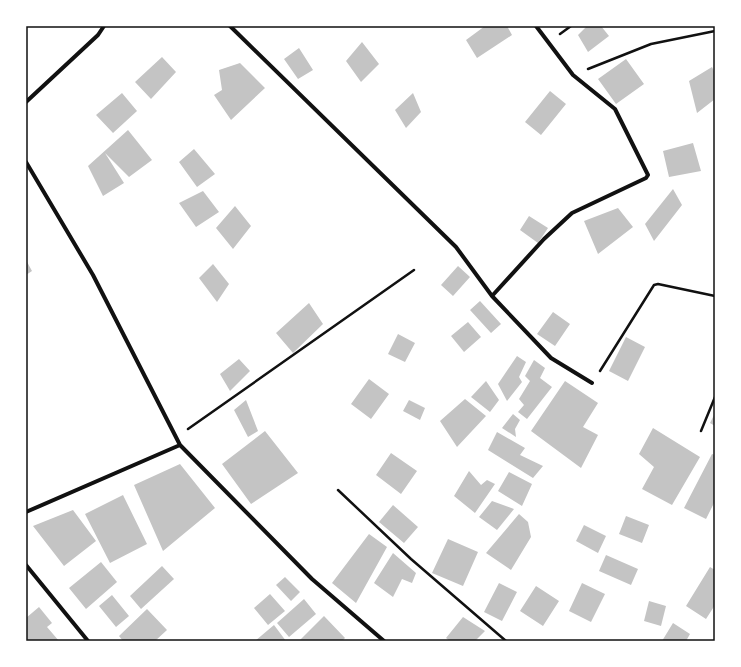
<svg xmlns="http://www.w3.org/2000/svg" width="741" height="667" font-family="Overpass,sans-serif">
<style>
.building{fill:#c4c4c4}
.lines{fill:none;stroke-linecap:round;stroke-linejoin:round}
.path{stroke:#111;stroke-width:2.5}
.minor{stroke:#111;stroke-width:4}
.neatline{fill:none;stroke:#111;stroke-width:1.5}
</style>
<rect width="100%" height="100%" fill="#fff"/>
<path class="building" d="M 485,26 L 507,26 L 512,35 L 477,58 L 466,40 Z
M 587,26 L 601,26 L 609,36 L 588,52 L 578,35 Z
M 362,42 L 379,64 L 361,82 L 346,61 Z
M 299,48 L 313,70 L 298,79 L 284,59 Z
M 162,57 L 176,72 L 151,99 L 135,82 Z
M 626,59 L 644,84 L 616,104 L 598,79 Z
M 240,63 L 265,88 L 231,120 L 214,95 L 222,90 L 219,70 Z
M 712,67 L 715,73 L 715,99 L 697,113 L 689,81 Z
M 550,91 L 566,104 L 541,135 L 525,122 Z
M 122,93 L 137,111 L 113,133 L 96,115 Z
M 413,93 L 421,112 L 406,128 L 395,110 Z
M 128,130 L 152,160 L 129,177 L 105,153 L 124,183 L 103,196 L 88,166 Z
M 693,143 L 701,171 L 669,177 L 663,151 Z
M 194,149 L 215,174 L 197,187 L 179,162 Z
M 673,189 L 682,205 L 654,241 L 645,224 Z
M 203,191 L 219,212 L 196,227 L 179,203 Z
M 235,206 L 251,226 L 233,249 L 216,228 Z
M 618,208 L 633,227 L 598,254 L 584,221 Z
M 529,216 L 548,228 L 538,243 L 520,230 Z
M 26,260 L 32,271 L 26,275 Z
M 213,264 L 229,284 L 217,302 L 199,278 Z
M 458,266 L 470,277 L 453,296 L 441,285 Z
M 480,301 L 501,324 L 491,333 L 470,310 Z
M 309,303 L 323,324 L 293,353 L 276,333 Z
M 553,312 L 570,324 L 555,346 L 537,334 Z
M 468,322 L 481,337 L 464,352 L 451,336 Z
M 398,334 L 415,343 L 405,362 L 388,354 Z
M 626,337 L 645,347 L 628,381 L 609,371 Z
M 517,356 L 526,362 L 519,377 L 522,382 L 507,401 L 498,384 Z
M 239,359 L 250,371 L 230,391 L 220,374 Z
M 534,360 L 545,368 L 540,378 L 552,387 L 527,419 L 518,412 L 524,405 L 519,399 L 530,381 L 525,376 Z
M 369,379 L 389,394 L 371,419 L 351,404 Z
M 486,381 L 499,400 L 490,412 L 471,397 Z
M 565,381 L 598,403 L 583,427 L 598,435 L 581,468 L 531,431 Z
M 465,399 L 486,416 L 457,447 L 440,421 Z
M 246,400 L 258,431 L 248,437 L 234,410 Z
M 409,400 L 425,408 L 420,420 L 403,411 Z
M 715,413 L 715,426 L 710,423 Z
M 513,414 L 520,420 L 515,429 L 516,437 L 502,428 Z
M 653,428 L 700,457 L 672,505 L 642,489 L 654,467 L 639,454 Z
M 265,431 L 298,473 L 251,504 L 222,464 Z
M 497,432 L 525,448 L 520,455 L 543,466 L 533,478 L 488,450 Z
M 391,453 L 417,471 L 401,494 L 376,475 Z
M 712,454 L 715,455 L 715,501 L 706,519 L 684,508 Z
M 180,464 L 215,508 L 163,551 L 134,485 Z
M 469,471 L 481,485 L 487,480 L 495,484 L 475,513 L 454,496 Z
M 509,472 L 532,484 L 522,506 L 498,491 Z
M 123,495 L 147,544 L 110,563 L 85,514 Z
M 492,501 L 514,509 L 497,530 L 479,517 Z
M 393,505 L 418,527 L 404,543 L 379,522 Z
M 73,510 L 96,541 L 64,566 L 33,526 Z
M 519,514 L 528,522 L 531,537 L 511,570 L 486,553 Z
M 626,516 L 649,525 L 642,543 L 619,534 Z
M 584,525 L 606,536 L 598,553 L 576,541 Z
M 369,534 L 387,547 L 356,603 L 332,583 Z
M 448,539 L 478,552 L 463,586 L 432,573 Z
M 393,553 L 416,573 L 412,583 L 402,579 L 393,597 L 374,583 Z
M 606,555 L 638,569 L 631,585 L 599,571 Z
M 101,562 L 117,582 L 86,609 L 69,588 Z
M 162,566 L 174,579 L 141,609 L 130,596 Z
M 710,567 L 715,570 L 715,605 L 706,619 L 686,606 Z
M 285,577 L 300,592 L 291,601 L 276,585 Z
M 499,583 L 517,592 L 502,621 L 484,612 Z
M 582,583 L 605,594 L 591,622 L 569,611 Z
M 536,586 L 559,601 L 543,626 L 520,611 Z
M 270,594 L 285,611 L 268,625 L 254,608 Z
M 112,595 L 129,616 L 116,627 L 99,606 Z
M 304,599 L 316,614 L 289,637 L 277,623 Z
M 649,601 L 666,606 L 661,626 L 644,621 Z
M 39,607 L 52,623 L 47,627 L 59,641 L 26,641 L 26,618 Z
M 147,609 L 167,630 L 155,641 L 123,641 L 119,636 Z
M 324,616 L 345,638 L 342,641 L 299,641 Z
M 463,617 L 485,631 L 475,641 L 450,641 L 446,638 Z
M 673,623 L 690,634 L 686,641 L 662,641 Z
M 274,625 L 286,641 L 255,641 Z"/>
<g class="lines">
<path class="path" d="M 560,34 L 571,26
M 588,69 L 651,44 L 715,31
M 600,371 L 654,285 L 658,284 L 715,296
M 188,429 L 414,270
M 701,431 L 715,397
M 338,490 L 411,559 L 506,641"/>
<path class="minor" d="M 230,26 L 456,247 L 492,296 L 551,358 L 592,383
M 26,102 L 98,35 L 104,26
M 26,162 L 93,275 L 180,445 L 312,579 L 384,641
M 492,296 L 544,239 L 572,213 L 646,178 L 648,175 L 615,109 L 573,75 L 536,26
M 26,512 L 180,445
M 26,565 L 88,641"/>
</g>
<rect width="741" height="667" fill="none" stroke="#ffffff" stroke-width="54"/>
<rect x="27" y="27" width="687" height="613" class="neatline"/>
</svg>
